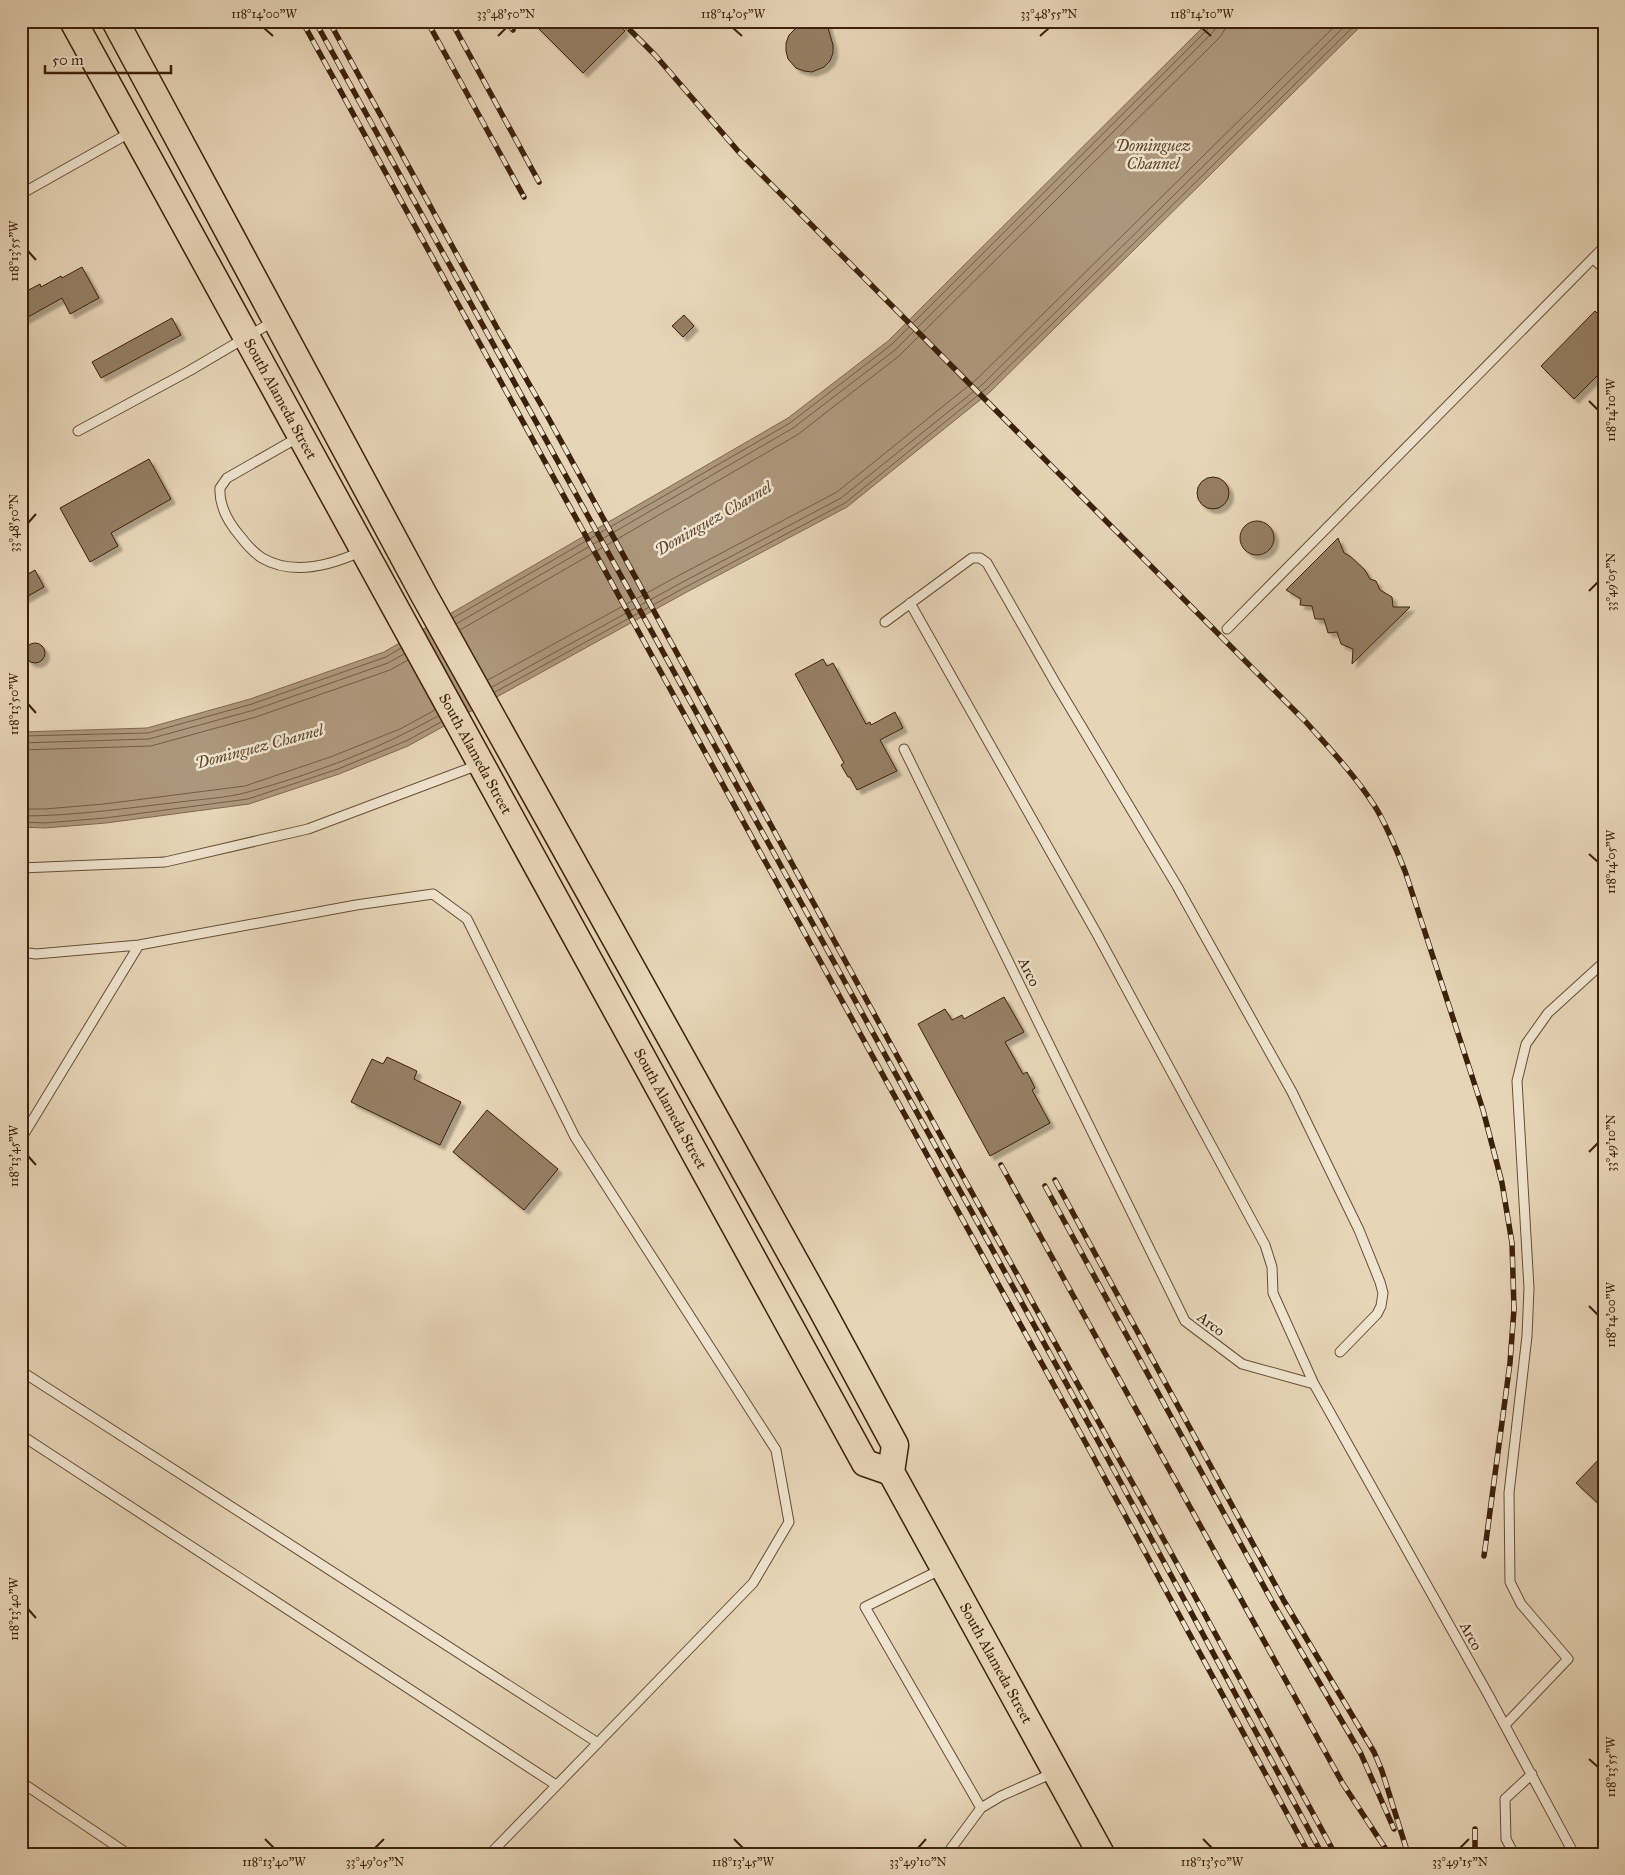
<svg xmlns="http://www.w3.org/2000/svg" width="1625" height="1875" font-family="'IM FELL Great Primer',serif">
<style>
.water{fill:#ad977c;stroke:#80674e}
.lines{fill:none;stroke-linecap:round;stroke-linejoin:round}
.shore{stroke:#755c43;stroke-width:1}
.building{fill:#957e64;stroke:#3d200a;filter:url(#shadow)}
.service-casing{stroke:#684d35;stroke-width:11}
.primary-casing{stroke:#3d200a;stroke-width:29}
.service{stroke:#efe4d0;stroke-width:9}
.primary{stroke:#e7d5b7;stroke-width:26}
.rail-casing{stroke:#3d200a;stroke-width:5.5}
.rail{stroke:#efe4d0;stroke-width:4;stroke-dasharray:11;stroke-linecap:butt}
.ticks{fill:none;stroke:#3d200a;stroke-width:2}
.labels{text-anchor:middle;stroke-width:5;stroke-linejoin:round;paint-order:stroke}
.street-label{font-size:15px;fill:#3d200a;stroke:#efe4d0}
.water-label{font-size:16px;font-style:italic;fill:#5f442c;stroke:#efe4d0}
.neatline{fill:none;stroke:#3d200a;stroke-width:2}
.ticks-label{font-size:12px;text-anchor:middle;fill:#3d200a}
</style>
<defs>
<filter id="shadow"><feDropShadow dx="4.5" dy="4.5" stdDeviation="1" flood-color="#0004"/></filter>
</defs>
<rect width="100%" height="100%" fill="#e7d5b7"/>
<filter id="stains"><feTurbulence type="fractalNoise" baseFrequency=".004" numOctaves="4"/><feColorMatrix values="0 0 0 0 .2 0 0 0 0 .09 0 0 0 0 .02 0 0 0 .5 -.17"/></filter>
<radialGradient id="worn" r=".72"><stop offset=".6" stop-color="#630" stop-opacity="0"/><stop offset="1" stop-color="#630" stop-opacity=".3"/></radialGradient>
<path class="water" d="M 1209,21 L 1366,21 L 990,392 L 847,507 L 685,593 L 408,746 L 339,774 L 249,804 L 106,823 L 45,828 L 21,827 L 21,732 L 147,728 L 250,699 L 384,652 L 788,418 L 888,341 Z"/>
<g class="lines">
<path class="shore" d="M 453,618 L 790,423 L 891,345 L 1210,27 L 1212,21
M 456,624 L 793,428 L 895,350 L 1214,31 L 1218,21
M 460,630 L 797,435 L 899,356 L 1220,37 L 1225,29 L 1226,21
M 488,680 L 676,577 L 837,492 L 978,378 L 1340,21
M 492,687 L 679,584 L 841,498 L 983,384 L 1350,21
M 495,692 L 682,589 L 845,503 L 987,388 L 1359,21
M 21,736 L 148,733 L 252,704 L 386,657 L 401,648
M 21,743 L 149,739 L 254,710 L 388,663 L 404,654
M 21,750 L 151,746 L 256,717 L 390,670 L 408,660
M 21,809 L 45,809 L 104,804 L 245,786 L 333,756 L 400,729 L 435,710
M 21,816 C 75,816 127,808 180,802 C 202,799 227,798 248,792 C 314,774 379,749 438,716
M 21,822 L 45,823 L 105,818 L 248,799 L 338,769 L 406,741 L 441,722"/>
</g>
<path class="building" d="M 531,21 L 616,21 L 625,31 L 583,73 Z
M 810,21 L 826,21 L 833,45 L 833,53 L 830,61 L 824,67 L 812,72 L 804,71 L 796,68 L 788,59 L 786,51 L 786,43 L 789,35 L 795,29 Z
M 82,267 L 99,298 L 70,314 L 62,298 L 21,321 L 21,294 L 40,284 L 41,287 L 61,276 L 62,278 Z
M 1595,311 L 1604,320 L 1604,369 L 1574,399 L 1541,366 Z
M 684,315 L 694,326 L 683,337 L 672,326 Z
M 172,318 L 181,335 L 101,378 L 92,362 Z
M 149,459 L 171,499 L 111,533 L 118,546 L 90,562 L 60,508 Z
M1197 493a16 16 0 1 1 32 0a16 16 0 1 1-32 0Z
M1240 538a17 17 0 1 1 34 0a17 17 0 1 1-34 0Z
M 1338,538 L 1344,553 L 1350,556 L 1365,570 L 1370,579 L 1376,581 L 1380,590 L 1392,597 L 1393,607 L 1410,607 L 1352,664 L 1353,649 L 1341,644 L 1337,632 L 1328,633 L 1324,619 L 1315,619 L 1312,606 L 1300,605 L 1301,599 L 1286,590 Z
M 35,570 L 44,587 L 21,600 L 21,578 Z
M25 653a10 10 0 1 1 20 0a10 10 0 1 1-20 0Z
M 823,659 L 827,666 L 833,663 L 866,724 L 870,722 L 871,725 L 895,712 L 903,728 L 880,740 L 897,771 L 857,790 L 850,777 L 848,777 L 841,765 L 844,763 L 795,674 Z
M 1004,997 L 1024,1032 L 1005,1042 L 1023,1074 L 1027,1072 L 1035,1088 L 1032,1090 L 1050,1123 L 990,1156 L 918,1024 L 945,1009 L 952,1020 L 962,1015 L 964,1019 Z
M 387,1057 L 417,1071 L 414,1079 L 461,1102 L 440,1145 L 351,1102 L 372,1059 L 383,1064 Z
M 487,1110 L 558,1169 L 524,1210 L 453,1152 Z
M 1604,1454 L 1604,1509 L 1576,1483 Z"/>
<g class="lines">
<defs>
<path id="service" d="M 21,194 L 131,132
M 1593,258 L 1604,269
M 78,431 L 189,371 L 274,321
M 299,437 L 227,478 L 220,488 C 219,506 228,522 240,536 C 246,544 253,552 262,558 C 293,576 332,565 362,551
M 910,603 L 1097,934 L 1265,1245 L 1272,1267 L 1273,1293 L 1314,1384
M 885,622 L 972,558 L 980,558 L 987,563 L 1056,684 L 1177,886 L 1292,1092 L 1359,1230 L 1380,1282 L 1383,1293 L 1381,1306 L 1377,1314 L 1340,1352
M 1227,629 L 1604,247
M 904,749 L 1185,1321 L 1242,1364 L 1314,1384 L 1489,1696 L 1574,1854
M 21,868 L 165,862 L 308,829 L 478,765
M 21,952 L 36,954 L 139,945 L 356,905 L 433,894 L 467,919 L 575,1137 L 776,1450 L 789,1522 L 753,1583 L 490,1854
M 21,1139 L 139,945
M 21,1371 L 598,1743
M 21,1435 L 556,1785
M 942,1569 L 865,1607 L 981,1808
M 1505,1725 L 1568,1659 L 1521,1604 L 1510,1582 L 1509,1493 L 1527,1336 L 1529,1288 L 1517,1081 L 1526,1044 L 1548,1013 L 1604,962
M 21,1782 L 128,1854
M 947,1854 L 981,1808 L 1001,1796 L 1053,1773
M 1514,1854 L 1506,1839 L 1505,1799 L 1532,1774"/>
<g id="primary">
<path id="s1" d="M 73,21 L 865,1463 L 891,1472"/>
<path id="s2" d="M 115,21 L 424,595 L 821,1308 L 895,1445 L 891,1472 L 1101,1854"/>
</g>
</defs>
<use href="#service" class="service-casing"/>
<use href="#primary" class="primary-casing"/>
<use href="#service" class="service"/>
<use href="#primary" class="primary"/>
<defs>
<path id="rail" d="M 302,21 L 1083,1438 L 1309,1854
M 315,21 L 1114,1470 L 1322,1854
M 329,21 L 497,328 L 544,410 L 966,1182 L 1191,1589 L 1335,1854
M 427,21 L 524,197
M 451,21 L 539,182
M 505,21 L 513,30
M 621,21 L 655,55 L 738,151 L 1305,721 C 1329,748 1354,774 1374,805 C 1387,825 1396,849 1405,871 L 1483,1110 L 1502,1183 L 1512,1243 L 1514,1309 L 1510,1363 L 1484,1556
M 1001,1165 L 1343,1784 L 1389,1854
M 1055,1180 L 1284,1601 L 1374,1752 L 1382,1771 L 1408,1854
M 1045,1186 L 1274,1605 L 1361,1754 L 1394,1829
M 1475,1829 L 1475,1854"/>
</defs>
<use href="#rail" class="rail-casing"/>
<use href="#rail" class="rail"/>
</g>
<path class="ticks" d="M 264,28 L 273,36M 733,28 L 742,36M 1202,28 L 1211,36M 498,36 L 506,28M 1040,36 L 1049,28M 28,251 L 36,260M 1589,401 L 1598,410M 28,523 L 36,514M 1589,591 L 1598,582M 28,704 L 36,713M 1589,854 L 1598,862M 1589,1152 L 1598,1143M 28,1156 L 36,1165M 1589,1306 L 1598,1315M 28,1609 L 36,1618M 1589,1759 L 1598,1767M 265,1839 L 274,1848M 734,1839 L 743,1848M 1203,1839 L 1212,1848M 375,1848 L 384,1839M 918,1848 L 926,1839M 1460,1848 L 1469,1839"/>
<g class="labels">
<g class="street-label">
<text dy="5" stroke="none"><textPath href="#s1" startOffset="431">South Alameda Street</textPath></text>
<text dy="5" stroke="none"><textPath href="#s1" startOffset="836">South Alameda Street</textPath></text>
<text transform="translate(1029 972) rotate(64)" y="5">Arco</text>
<text dy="5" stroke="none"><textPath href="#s1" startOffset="1241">South Alameda Street</textPath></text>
<text transform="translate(1211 1324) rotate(37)" y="5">Arco</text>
<text transform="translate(1471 1636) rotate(61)" y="5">Arco</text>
<text dy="5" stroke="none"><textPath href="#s2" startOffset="1869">South Alameda Street</textPath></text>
</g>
<g class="water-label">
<text x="1153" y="151">Dominguez<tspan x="1153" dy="18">Channel</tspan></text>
<text transform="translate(713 518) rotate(-30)" y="6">Dominguez Channel</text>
<text transform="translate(259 746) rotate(-15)" y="6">Dominguez Channel</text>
</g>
</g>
<rect width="1625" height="1875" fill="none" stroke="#e7d5b7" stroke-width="55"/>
<path d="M45 65v8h126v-8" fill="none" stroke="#3d200a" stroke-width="2.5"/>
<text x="52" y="65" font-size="15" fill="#3d200a" stroke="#efe4d0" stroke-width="4" paint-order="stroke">50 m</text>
<rect x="28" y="28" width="1570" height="1820" class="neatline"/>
<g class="ticks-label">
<text x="264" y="18">118°14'00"W</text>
<text x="506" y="18">33°48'50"N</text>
<text x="733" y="18">118°14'05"W</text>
<text x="1049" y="18">33°48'55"N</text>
<text x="1202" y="18">118°14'10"W</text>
<text transform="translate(14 251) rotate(-90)" y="4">118°13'55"W</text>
<text transform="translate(1611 410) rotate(-90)" y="4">118°14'10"W</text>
<text transform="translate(14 523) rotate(-90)" y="4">33°48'50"N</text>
<text transform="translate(1611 582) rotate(-90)" y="4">33°49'05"N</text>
<text transform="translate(14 704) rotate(-90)" y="4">118°13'50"W</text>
<text transform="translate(1611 862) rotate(-90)" y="4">118°14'05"W</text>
<text transform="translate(1611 1143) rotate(-90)" y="4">33°49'10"N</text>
<text transform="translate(14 1156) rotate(-90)" y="4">118°13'45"W</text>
<text transform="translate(1611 1315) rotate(-90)" y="4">118°14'00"W</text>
<text transform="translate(14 1609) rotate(-90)" y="4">118°13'40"W</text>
<text transform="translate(1611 1767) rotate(-90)" y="4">118°13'55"W</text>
<text x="274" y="1866">118°13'40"W</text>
<text x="375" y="1866">33°49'05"N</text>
<text x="743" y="1866">118°13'45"W</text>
<text x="918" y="1866">33°49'10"N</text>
<text x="1212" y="1866">118°13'50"W</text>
<text x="1460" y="1866">33°49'15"N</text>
</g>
<rect width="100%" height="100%" filter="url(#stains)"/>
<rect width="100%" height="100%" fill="url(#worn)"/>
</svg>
